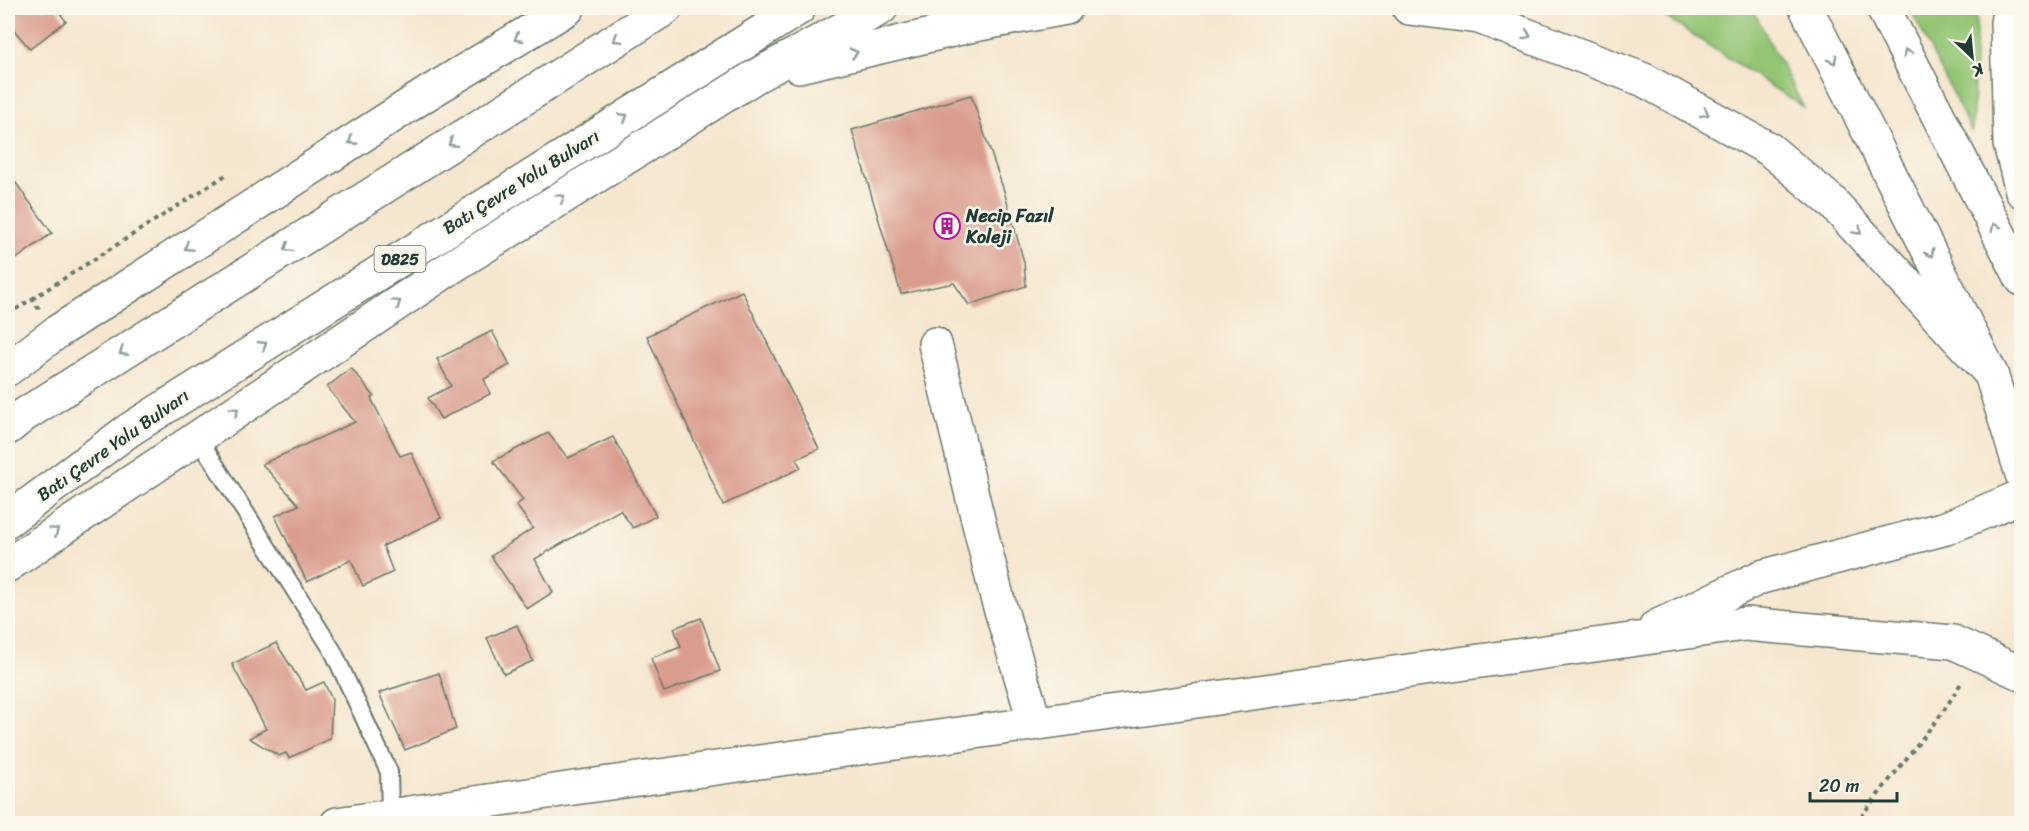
<svg xmlns="http://www.w3.org/2000/svg" width="2029" height="831" font-family="Sriracha,sans-serif">
<style>
.green{fill:#93c575;stroke:#598154;stroke-width:1.5}
.building{fill:#d99d8e}
.lines{fill:none;stroke-linecap:round;stroke-linejoin:round}
.lane-casing{stroke:#6a786a;stroke-width:20}
.street-casing{stroke:#6a786a;stroke-width:36}
.secondary-casing{stroke:#6a786a;stroke-width:36}
.highway-casing{stroke:#6a786a;stroke-width:36}
.path{stroke:#6a786a;stroke-width:4;stroke-dasharray:4.5 4.5;stroke-linecap:butt}
.lane{stroke:#fff;stroke-width:16}
.street{stroke:#fff;stroke-width:33}
.secondary{stroke:#fff;stroke-width:33}
.highway{stroke:#fff;stroke-width:33}
.oneway{stroke:#8f9e9a}
.labels{text-anchor:middle;stroke-width:5;stroke-linejoin:round;paint-order:stroke}
.shield{fill:#fbf7ec;stroke:#61756b;stroke-width:1.5}
.shield-label{font-size:16px;font-weight:bold;fill:#1f3d34}
.street-label{font-size:18px;fill:#1f3d34;stroke:#fbf7ec}
.poi-label{font-size:18px;font-weight:bold;fill:#1f3d34;stroke:#fbf7ec;text-anchor:start}
</style>
<rect width="100%" height="100%" fill="#fbf7ec"/>
<filter id="ink" filterUnits="userSpaceOnUse"><feTurbulence type="fractalNoise" baseFrequency=".0167" numOctaves="2"/><feDisplacementMap in="SourceGraphic" scale="12" xChannelSelector="R" yChannelSelector="G"/><feConvolveMatrix kernelMatrix="1 2 1 2 8 2 1 2 1" color-interpolation-filters="sRGB"/></filter>
<filter id="wash" filterUnits="userSpaceOnUse"><feTurbulence type="fractalNoise" baseFrequency=".008" numOctaves="4" result="noise"/><feDisplacementMap in="SourceGraphic" scale="24" xChannelSelector="R" yChannelSelector="G"/><feGaussianBlur stdDeviation="1.35" result="paint"/><feColorMatrix in="noise" values="0 0 0 0 0 0 0 0 0 0 0 0 0 0 0 0 0 1.4 0 .05"/><feComposite in="paint" operator="in"/></filter>
<g filter="url(#wash)">
<rect width="100%" height="100%" fill="#f5e6cf"/>
<path class="green" d="M 1644,8 L 1752,8 L 1804,108 L 1658,12 Z
M 1910,8 L 1977,8 L 1972,133 Z"/>
<g id="blocks">
<path class="building" d="M 8,8 L 56,8 L 66,21 L 30,49 L 8,23 Z
M 971,95 L 1004,191 L 1024,262 L 1026,286 L 969,305 L 954,283 L 901,294 L 852,130 Z
M 8,172 L 52,233 L 8,265 Z
M 742,291 L 819,449 L 796,459 L 801,468 L 723,505 L 647,336 Z
M 492,331 L 510,365 L 484,379 L 490,394 L 441,419 L 428,398 L 451,386 L 437,359 Z
M 351,368 L 374,396 L 371,398 L 400,456 L 411,452 L 441,518 L 383,546 L 393,572 L 363,586 L 351,560 L 307,582 L 275,516 L 299,505 L 262,464 L 355,422 L 327,387 Z
M 548,433 L 568,458 L 613,437 L 656,516 L 633,528 L 620,510 L 535,559 L 553,592 L 527,609 L 491,556 L 533,528 L 516,505 L 523,500 L 493,461 Z
M 701,618 L 720,671 L 664,692 L 651,658 L 681,647 L 674,628 Z
M 517,625 L 533,661 L 504,674 L 487,638 Z
M 276,643 L 306,690 L 324,682 L 332,700 L 330,739 L 289,758 L 286,753 L 279,756 L 249,738 L 266,729 L 232,664 Z
M 439,673 L 456,729 L 405,750 L 379,693 Z"/>
</g>
</g>
<g filter="url(#ink)">
<use href="#blocks" fill-opacity="0" stroke="#6a786a" stroke-width="1.5"/>
<g class="lines">
<defs>
<path id="lane" d="M 197,436 L 333,651 L 389,772 L 390,815"/>
<path id="street" d="M 935,344 L 997,597 L 1035,723
M 1656,627 L 1761,577 L 1946,528 L 2022,496
M 337,824 L 574,788 L 1745,624 L 1953,642 L 2022,674"/>
<path id="secondary" d="M 1806,8 L 1991,374 L 2022,474
M 1883,8 L 2022,279"/>
<path id="highway" d="M 1409,8 L 1479,17 L 1644,80 L 1769,149 L 1831,201 L 1991,374
M 2010,8 L 2007,23 L 2010,144 L 2022,191
M 799,66 L 974,25 L 1066,8
M 8,369 L 57,332 L 428,93 L 568,8
M 8,428 L 24,415 L 666,8
M 8,520 L 129,430 L 799,8
M 8,565 L 453,266 L 756,76 L 881,8"/>
</defs>
<use href="#lane" class="lane-casing"/>
<use href="#street" class="street-casing"/>
<use href="#secondary" class="secondary-casing"/>
<use href="#highway" class="highway-casing"/>
<path class="path" d="M 32,299 L 229,173
M 8,314 L 32,299 L 39,309
M 1855,824 L 1943,712 L 1963,680"/>
<use href="#lane" class="lane"/>
<use href="#street" class="street"/>
<use href="#secondary" class="secondary"/>
<use href="#highway" class="highway"/>
</g>
<defs><path id="oneway-chevron" d="M-2-3.5L2.5 0L-2 3.5" fill="none" stroke-width="1.6" stroke-linecap="round" stroke-linejoin="round" transform="scale(1.5)"/></defs>
<g class="oneway">
<use href="#oneway-chevron" transform="translate(1527 35) rotate(21)"/>
<use href="#oneway-chevron" transform="translate(518 38) rotate(149)"/>
<use href="#oneway-chevron" transform="translate(617 39) rotate(148)"/>
<use href="#oneway-chevron" transform="translate(854 53) rotate(-13)"/>
<use href="#oneway-chevron" transform="translate(1907 53) rotate(-117)"/>
<use href="#oneway-chevron" transform="translate(1833 60) rotate(63)"/>
<use href="#oneway-chevron" transform="translate(1705 113) rotate(29)"/>
<use href="#oneway-chevron" transform="translate(624 117) rotate(-32)"/>
<use href="#oneway-chevron" transform="translate(352 141) rotate(147)"/>
<use href="#oneway-chevron" transform="translate(452 143) rotate(148)"/>
<use href="#oneway-chevron" transform="translate(561 198) rotate(-32)"/>
<use href="#oneway-chevron" transform="translate(1995 227) rotate(-117)"/>
<use href="#oneway-chevron" transform="translate(1858 231) rotate(47)"/>
<use href="#oneway-chevron" transform="translate(188 247) rotate(147)"/>
<use href="#oneway-chevron" transform="translate(288 248) rotate(148)"/>
<use href="#oneway-chevron" transform="translate(1930 253) rotate(63)"/>
<use href="#oneway-chevron" transform="translate(397 303) rotate(-34)"/>
<use href="#oneway-chevron" transform="translate(263 345) rotate(-32)"/>
<use href="#oneway-chevron" transform="translate(123 352) rotate(148)"/>
<use href="#oneway-chevron" transform="translate(235 411) rotate(-34)"/>
<use href="#oneway-chevron" transform="translate(55 531) rotate(-34)"/>
</g>
</g>
<defs>
<symbol id="building-ring" viewBox="-11 -11 22 22"><circle r="9.5" fill="#fbf7ec" stroke="#b5179e" stroke-width="1.5"/><path d="M-4-6H4V6H1V3H-1V6H-4ZM-2.5-4.3h1.7v1.8h-1.7ZM.8-4.3h1.7v1.8H.8ZM-2.5-1h1.7V.8h-1.7ZM.8-1h1.7V.8H.8Z" fill="#b5179e"/></symbol>
</defs>
<g fill-rule="evenodd">
<use href="#building-ring" x="932" y="211" width="30" height="30"/>
</g>
<g class="labels">
<rect class="shield" x="374.5" y="246" width="51" height="26" rx="4.5"/>
<g class="shield-label">
<text x="400" y="265">D825</text>
</g>
<g class="street-label">
<text transform="translate(521 182) rotate(-32)" y="6">Batı Çevre Yolu Bulvarı</text>
<text transform="translate(113 445) rotate(-35)" y="6">Batı Çevre Yolu Bulvarı</text>
</g>
<g class="poi-label">
<text x="966" y="222">Necip Fazıl<tspan x="966" dy="21">Koleji</tspan></text>
</g>
</g>
<rect width="2029" height="831" fill="none" stroke="#fbf7ec" stroke-width="30"/>
<g transform="translate(1972 57) rotate(154)" stroke="#fbf7ec" stroke-width="4.5" paint-order="stroke">
<path d="M0-4.5L10 22L0 15L-10 22Z" fill="#1f3d34"/>
<text y="-9" font-size="16" font-weight="bold" text-anchor="middle" fill="#1f3d34">K</text>
</g>
<path d="M1810 792v9h87v-9" fill="none" stroke="#1f3d34" stroke-width="3"/>
<text x="1819" y="792" font-size="18" fill="#1f3d34" stroke="#fbf7ec" stroke-width="4.5" paint-order="stroke">20 m</text>
</svg>
